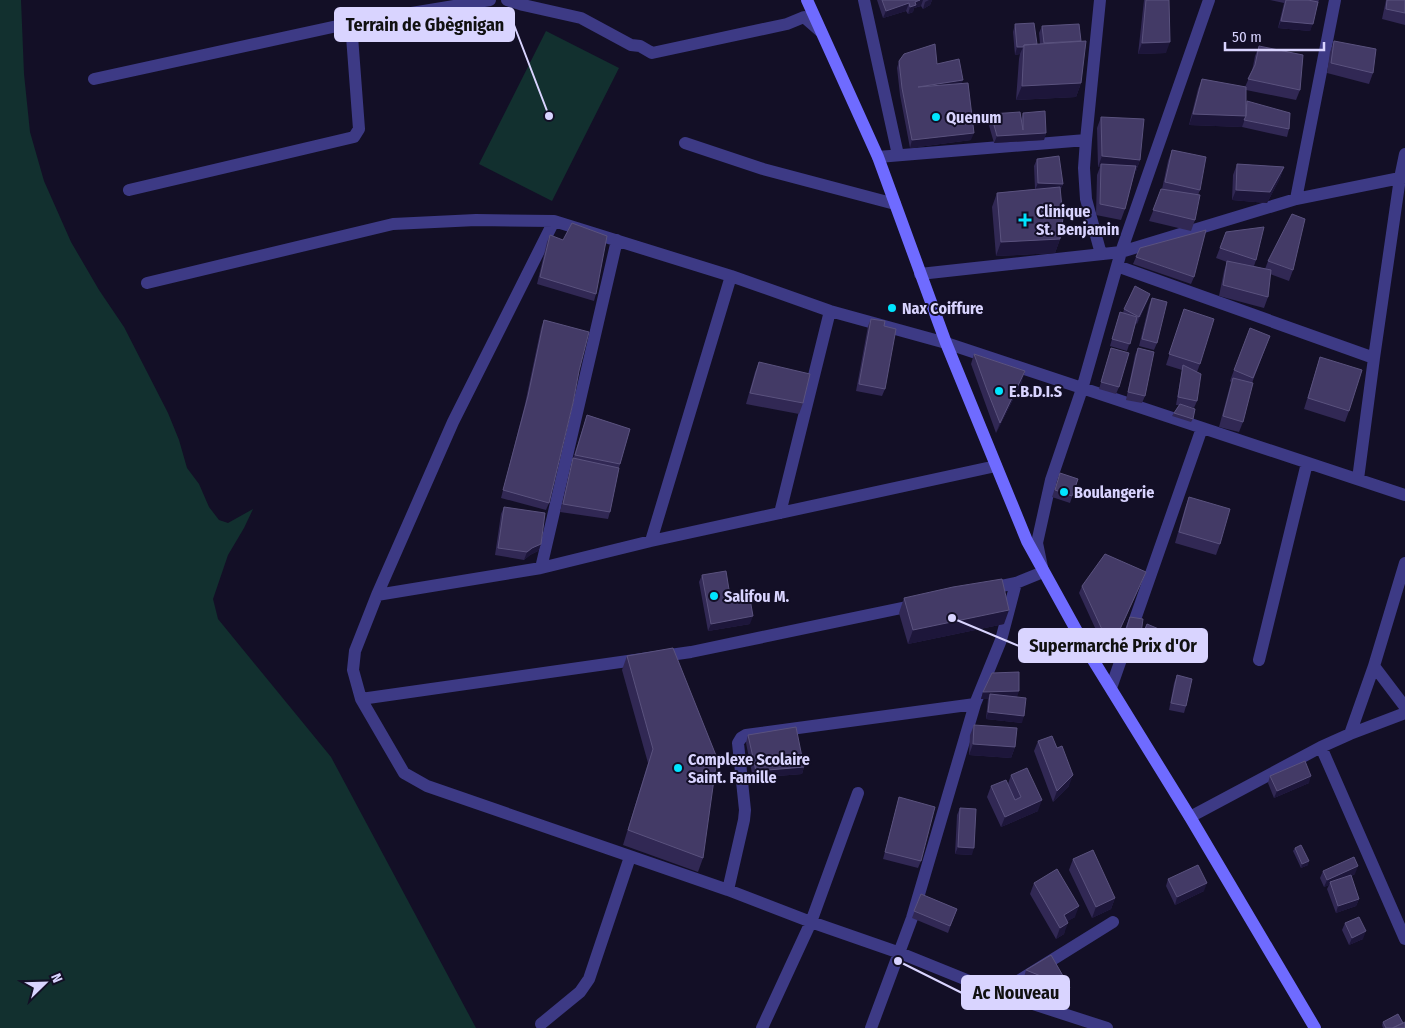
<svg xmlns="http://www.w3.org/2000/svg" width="1405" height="1028" font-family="'Fira Sans Condensed',sans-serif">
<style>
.green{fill:#12302f}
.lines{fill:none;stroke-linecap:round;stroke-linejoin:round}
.street{stroke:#3d3a85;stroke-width:12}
.secondary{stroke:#6f6bff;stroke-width:12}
.wall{fill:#312854}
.shaded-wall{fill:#1d163a}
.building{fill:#433a66;stroke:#5a527e}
.poi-dot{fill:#00e5ff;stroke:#130f26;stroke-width:2}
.labels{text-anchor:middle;stroke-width:4;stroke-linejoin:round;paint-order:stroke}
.poi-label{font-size:16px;font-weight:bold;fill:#d9d4ff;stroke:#130f26;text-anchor:start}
.leader{fill:none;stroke:#d9d4ff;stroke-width:2}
.callout-dot{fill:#d9d4ff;stroke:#130f26;stroke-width:2}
.callout{fill:#d9d4ff;stroke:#d9d4ff;stroke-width:2}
.callout-label{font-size:18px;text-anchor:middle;font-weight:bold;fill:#111}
</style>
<rect width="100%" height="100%" fill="#130f26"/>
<path class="green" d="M 0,0 L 21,0 L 24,74 L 30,132 L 44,181 L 71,242 L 99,290 L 124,327 L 168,413 L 179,440 L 187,468 L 199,484 L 209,507 L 219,520 L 228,523 L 253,509 L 244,528 L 228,555 L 213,599 L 218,619 L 331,757 L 476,1028 L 0,1028 Z
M 546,31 L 619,68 L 552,201 L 479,164 Z"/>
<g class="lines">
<path class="street" d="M 507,0 L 523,5 L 581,18 L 631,45 L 640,46 L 652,53 L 787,24 L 804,17 L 820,31
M 864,0 L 898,155
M 1209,0 L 1121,252 L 1296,199 L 1335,0
M 94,79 L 351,23 L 490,0
M 1086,140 L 1100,0
M 685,143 L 763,169 L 895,204
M 1405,154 L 1400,178 L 1405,177
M 878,157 L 1086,140 L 1084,168 L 1086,199 L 1101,254
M 129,190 L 354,137 L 359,129 L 351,23
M 1296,199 L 1400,178 L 1374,358
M 554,221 L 453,422 L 377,595 L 355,651 L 353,670 L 361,699 L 404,773 L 427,786 L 728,890 L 811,922 L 900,953 L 999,993 L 1107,1028
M 1117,266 L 1374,358 L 1358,479
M 920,274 L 1121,252 L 1082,389 L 1051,480 L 1037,543 L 1043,572 L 1016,583 L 987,589
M 147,283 L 393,224 L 476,220 L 554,221 L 731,276 L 830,311 L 946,343 L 1405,495
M 780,513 L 830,311
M 651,541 L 731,276
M 541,568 L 617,240
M 377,595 L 541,568 L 651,541 L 996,466
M 1259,660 L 1307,463
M 1374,666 L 1405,707
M 1111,688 L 1202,428
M 361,699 L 691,652 L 916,605
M 1350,734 L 1374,666 L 1405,563
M 1321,747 L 1405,939
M 1190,817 L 1321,747 L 1350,734 L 1405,713
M 728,890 L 744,820 L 745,810 L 738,743 L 741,738 L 746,735 L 975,704
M 999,993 L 1113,922
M 541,1024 L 580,992 L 589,979 L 630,857
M 762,1028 L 811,922 L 858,793
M 871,1028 L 912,918 L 975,704 L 1001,640 L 1016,583"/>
<path class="secondary" d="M 807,0 L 878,157 L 946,343 L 1027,541 L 1090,655 L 1190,817 L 1315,1028"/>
</g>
<path class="wall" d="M 877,0 L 932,0 L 930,5 L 923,9 L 921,6 L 914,8 L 913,12 L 908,14 L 906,11 L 883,18 Z
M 1144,0 L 1169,0 L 1166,53 L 1138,54 Z
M 1270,0 L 1319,0 L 1310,31 L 1278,28 L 1284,3 Z
M 1386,0 L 1405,0 L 1405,25 L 1382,19 Z
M 1015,24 L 1037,44 L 1040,44 L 1039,33 L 1042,26 L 1081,83 L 1076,97 L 1016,100 L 1019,59 L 1020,54 L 1015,55 L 1013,32 Z
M 1334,41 L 1373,73 L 1369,84 L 1327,73 L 1330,52 Z
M 1259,46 L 1300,90 L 1296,100 L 1246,90 L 1246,104 L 1289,129 L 1287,137 L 1242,127 L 1189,125 L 1198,89 L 1202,79 L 1245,87 L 1252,71 L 1255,56 Z
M 899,61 L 937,64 L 961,84 L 971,140 L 910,148 L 900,95 L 897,68 Z
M 1023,113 L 1046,133 L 1044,140 L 994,143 L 988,122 L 991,114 L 1021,120 Z
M 1101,117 L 1140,160 L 1136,171 L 1135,171 L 1125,209 L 1121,220 L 1096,215 L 1097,175 L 1100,167 L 1098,167 L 1097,128 Z
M 1172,150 L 1200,190 L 1198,195 L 1195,220 L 1191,231 L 1149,221 L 1162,189 L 1168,161 Z
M 1037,159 L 1063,184 L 1060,191 L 1060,239 L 1055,253 L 996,256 L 992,207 L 997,193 L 1035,189 L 1034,166 Z
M 1237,164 L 1284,167 L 1280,178 L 1267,203 L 1232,200 L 1233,175 Z
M 1226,232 L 1256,260 L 1254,266 L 1265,269 L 1268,261 L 1293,270 L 1289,281 L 1270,274 L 1268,297 L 1264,308 L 1219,296 L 1224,271 L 1227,262 L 1216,258 Z
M 550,235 L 596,294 L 594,301 L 537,284 L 547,242 Z
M 1136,257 L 1194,277 L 1191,284 L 1133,264 Z
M 1150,294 L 1137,324 L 1136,323 L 1127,351 L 1110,346 L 1120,312 L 1123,313 L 1124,309 Z
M 1152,298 L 1157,343 L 1154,350 L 1139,346 L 1149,305 Z
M 1184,309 L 1200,364 L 1197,372 L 1197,401 L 1194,408 L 1186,406 L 1193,419 L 1191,422 L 1172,416 L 1174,413 L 1179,405 L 1176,405 L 1182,370 L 1166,365 Z
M 871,319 L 884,326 L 885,389 L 882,396 L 856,391 L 868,326 Z
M 544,320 L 579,371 L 549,503 L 546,510 L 501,498 L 525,404 L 541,328 Z
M 1270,336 L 1252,383 L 1243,422 L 1239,432 L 1219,427 L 1231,382 L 1230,381 L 1234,370 Z
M 1111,348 L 1119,387 L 1116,394 L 1099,389 Z
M 1138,348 L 1145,396 L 1142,403 L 1126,400 L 1135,355 Z
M 974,354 L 1022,382 L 996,433 L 971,364 Z
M 1320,357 L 1349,411 L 1345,422 L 1304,409 Z
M 759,362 L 803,403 L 799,414 L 746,404 L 755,372 Z
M 587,415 L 630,429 L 619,468 L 610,512 L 608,519 L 560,512 L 571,465 Z
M 1060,473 L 1078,479 L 1070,503 L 1052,497 Z
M 1189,497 L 1220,544 L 1216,555 L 1175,543 L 1185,508 Z
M 504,507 L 541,544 L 538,551 L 530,555 L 524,560 L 495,555 L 501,514 Z
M 1146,572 L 1143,579 L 1108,656 L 1079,593 L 1082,586 Z
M 702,575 L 731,602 L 750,624 L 708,631 L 699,582 Z
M 904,598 L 1004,624 L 908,644 L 899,613 Z
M 1130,617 L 1140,641 L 1180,638 L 1170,662 L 1138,649 L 1122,640 Z
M 627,656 L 703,858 L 698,872 L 623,845 L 648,763 L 622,670 Z
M 1177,675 L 1186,706 L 1184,713 L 1169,710 L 1174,683 Z
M 983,692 L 1017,697 L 1022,723 L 986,719 L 988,699 L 981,699 Z
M 974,725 L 1015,747 L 1011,758 L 969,755 L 970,735 Z
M 748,735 L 804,767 L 802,774 L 753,778 L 746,743 Z
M 1038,741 L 1057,748 L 1069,786 L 1053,802 L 1034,751 Z
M 1011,775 L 1038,811 L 1001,827 L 987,797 L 991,786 L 1008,784 Z
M 1270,776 L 1309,783 L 1274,798 L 1268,783 Z
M 899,797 L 921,861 L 918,868 L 883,859 Z
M 960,808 L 972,855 L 955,854 L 957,815 Z
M 1295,848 L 1308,865 L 1301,868 L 1293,851 Z
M 1073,859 L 1115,898 L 1111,909 L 1092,918 L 1069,870 Z
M 1323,871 L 1355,874 L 1351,876 L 1359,899 L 1356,906 L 1336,913 L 1327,889 L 1329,885 L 1324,887 L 1320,878 Z
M 1168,879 L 1204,891 L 1175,905 L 1166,886 Z
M 1034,883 L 1075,917 L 1067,921 L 1064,934 L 1056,939 L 1030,894 Z
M 921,894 L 957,909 L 948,933 L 912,918 Z
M 1345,923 L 1363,939 L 1349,945 L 1342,930 Z
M 1026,970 L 1070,988 L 1067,995 L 1024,977 Z
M 1383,1022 L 1403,1023 L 1405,1028 L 1383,1028 L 1382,1025 Z"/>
<path class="shaded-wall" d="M 920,0 L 923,0 L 921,6 L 914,8 L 913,12 L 908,14 L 910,7 L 915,2 Z
M 929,0 L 932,0 L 930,5 L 923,9 L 925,2 Z
M 909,3 L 906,11 L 883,18 L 886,11 Z
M 1281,21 L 1313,24 L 1310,31 L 1278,28 Z
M 1170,42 L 1166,53 L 1138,54 L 1142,43 Z
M 1017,47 L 1023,47 L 1020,54 L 1015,55 Z
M 963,80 L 960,88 L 918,87 Z
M 1081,83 L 1076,97 L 1016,100 L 1022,86 Z
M 1193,114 L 1246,116 L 1242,127 L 1189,125 Z
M 974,133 L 971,140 L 910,148 L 912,140 Z
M 1046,133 L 1044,140 L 994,143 L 997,136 Z
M 1102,156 L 1140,160 L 1136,171 L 1101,167 L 1101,164 L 1100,167 L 1098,167 Z
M 1284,167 L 1280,178 L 1267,203 L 1232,200 L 1236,190 Z
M 1038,183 L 1063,184 L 1060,191 L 1035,190 Z
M 1060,239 L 1055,253 L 996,256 L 1001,242 Z
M 1150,294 L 1148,301 L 1137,324 L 1139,317 Z
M 1025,371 L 1022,382 L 996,433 L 1000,423 Z
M 541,544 L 538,551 L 530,555 L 524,560 L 527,552 L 532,548 Z
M 1009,610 L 1004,624 L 908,644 L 913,630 Z
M 753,616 L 750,624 L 708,631 L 711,624 Z
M 1019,691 L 1017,698 L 990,694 L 988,699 L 981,699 L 983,692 Z
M 988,712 L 1024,716 L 1022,723 L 986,719 Z
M 973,744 L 1015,747 L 1011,758 L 969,755 Z
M 804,767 L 802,774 L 753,778 L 756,771 Z
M 1073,775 L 1069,786 L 1053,802 L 1057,791 Z
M 1311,776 L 1309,783 L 1274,798 L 1277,791 Z
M 1042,800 L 1038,811 L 1001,827 L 1005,817 Z
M 958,847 L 974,848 L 972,855 L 955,854 Z
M 1309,861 L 1308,865 L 1301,868 L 1302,864 Z
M 1358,866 L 1355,874 L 1331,885 L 1330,882 L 1329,885 L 1324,887 L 1327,880 Z
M 1207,883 L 1204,891 L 1175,905 L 1177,897 Z
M 1115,898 L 1111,909 L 1092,918 L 1096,907 Z
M 1359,899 L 1356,906 L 1336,913 L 1338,906 Z
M 1079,906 L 1075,917 L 1060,926 L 1064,915 Z
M 1068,923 L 1064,934 L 1056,939 L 1060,928 Z
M 1366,931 L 1363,939 L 1349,945 L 1352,938 Z"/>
<path class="building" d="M 882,0 L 920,0 L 915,2 L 916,5 L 910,7 L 909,3 L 886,11 Z
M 1146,0 L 1169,0 L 1170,42 L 1142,43 Z
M 1286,0 L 1308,0 L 1318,2 L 1313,24 L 1281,21 Z
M 1387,0 L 1405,0 L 1405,13 L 1386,9 Z
M 1034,23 L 1037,44 L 1024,45 L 1023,47 L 1017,47 L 1015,24 Z
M 1079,24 L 1081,41 L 1044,43 L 1042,26 Z
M 1086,41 L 1081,83 L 1022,86 L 1024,45 Z
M 1334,41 L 1376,49 L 1373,73 L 1331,63 Z
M 935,44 L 937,64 L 959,59 L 963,80 L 918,87 L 968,83 L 974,133 L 912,140 L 902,88 L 899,61 L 904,54 Z
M 1259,46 L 1303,55 L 1300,90 L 1248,79 L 1255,65 Z
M 1202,79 L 1246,87 L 1246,116 L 1193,114 Z
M 1247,101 L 1290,113 L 1289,129 L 1244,120 L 1246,116 Z
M 1045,111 L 1046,133 L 997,136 L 991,114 L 1020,112 L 1023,130 L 1023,113 Z
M 1101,117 L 1144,119 L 1140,160 L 1102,156 Z
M 1172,150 L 1206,157 L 1200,190 L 1165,182 Z
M 1059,156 L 1063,184 L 1038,183 L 1037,159 Z
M 1101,164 L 1136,166 L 1125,209 L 1100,204 Z
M 1237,164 L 1284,167 L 1270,192 L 1236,190 Z
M 1060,187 L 1063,218 L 1060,239 L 1001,242 L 997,193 Z
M 1161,189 L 1200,195 L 1195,220 L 1153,210 Z
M 1292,214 L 1305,219 L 1293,270 L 1268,261 Z
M 572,223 L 607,236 L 596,294 L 540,277 L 550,235 L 563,240 Z
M 1264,227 L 1256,260 L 1220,248 L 1226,232 Z
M 1206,230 L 1194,277 L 1136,257 L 1140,248 Z
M 1227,261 L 1271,270 L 1268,297 L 1223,285 Z
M 1135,286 L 1150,294 L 1139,317 L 1124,309 Z
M 1152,298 L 1167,302 L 1157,343 L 1142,339 Z
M 1184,309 L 1214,319 L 1200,364 L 1169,354 Z
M 1120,312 L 1137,317 L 1130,344 L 1112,339 Z
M 871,319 L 885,321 L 884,326 L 896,329 L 885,389 L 859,384 Z
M 544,320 L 589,332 L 579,371 L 573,403 L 549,503 L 503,490 L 528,396 Z
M 1250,328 L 1270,336 L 1253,378 L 1234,370 Z
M 1111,348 L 1129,353 L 1119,387 L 1101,382 Z
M 1138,348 L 1154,352 L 1145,396 L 1128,392 Z
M 974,354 L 1025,371 L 1000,423 L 987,390 Z
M 1320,357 L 1362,370 L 1349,411 L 1308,398 Z
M 759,362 L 810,374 L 803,403 L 750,393 Z
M 1183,365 L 1201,374 L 1197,401 L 1178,397 Z
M 1233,378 L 1253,383 L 1243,422 L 1223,416 Z
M 1180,404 L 1195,409 L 1193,419 L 1174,413 Z
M 587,415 L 630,429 L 620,464 L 575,455 Z
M 573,458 L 619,468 L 610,512 L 563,504 Z
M 1060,473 L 1078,479 L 1072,496 L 1055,490 Z
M 1189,497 L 1230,509 L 1220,544 L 1179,532 Z
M 504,507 L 545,513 L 541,544 L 532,548 L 527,552 L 498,548 Z
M 1105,554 L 1146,572 L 1111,649 L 1082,586 Z
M 726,571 L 731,602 L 750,599 L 753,616 L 711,624 L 702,575 Z
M 1002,579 L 1009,610 L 913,630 L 904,598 L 953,587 Z
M 1130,617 L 1143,619 L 1140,641 L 1125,633 Z
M 1147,624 L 1180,638 L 1172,655 L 1140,641 Z
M 673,648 L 717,758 L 703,858 L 628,830 L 653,749 L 627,656 Z
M 1019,672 L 1019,691 L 983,692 L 992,673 Z
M 1177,675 L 1192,679 L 1186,706 L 1171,703 Z
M 990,694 L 1026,698 L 1024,716 L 988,712 Z
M 974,725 L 1017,728 L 1015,747 L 973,744 Z
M 796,727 L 804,767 L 756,771 L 748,735 Z
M 1052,736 L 1057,748 L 1062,746 L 1073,775 L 1057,791 L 1038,741 Z
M 1305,761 L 1311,776 L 1277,791 L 1270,776 Z
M 1027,768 L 1042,800 L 1005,817 L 991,786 L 1006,780 L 1015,800 L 1021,797 L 1011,775 Z
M 899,797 L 935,807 L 921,861 L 885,852 Z
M 960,808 L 976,809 L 974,848 L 958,847 Z
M 1301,845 L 1309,861 L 1302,864 L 1295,848 Z
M 1093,850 L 1115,898 L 1096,907 L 1073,859 Z
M 1354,857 L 1358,866 L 1327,880 L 1323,871 Z
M 1198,865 L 1207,883 L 1177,897 L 1168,879 Z
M 1057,869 L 1079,906 L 1064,915 L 1068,923 L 1060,928 L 1034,883 Z
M 1351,875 L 1359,899 L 1338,906 L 1330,882 Z
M 921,894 L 957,909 L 950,926 L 914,911 Z
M 1359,917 L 1366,931 L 1352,938 L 1345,923 Z
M 1051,955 L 1070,988 L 1026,970 Z
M 1398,1014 L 1403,1023 L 1392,1028 L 1386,1028 L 1383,1022 Z
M 1405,1022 L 1405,1028 L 1393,1028 Z"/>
<g class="poi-dot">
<circle cx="936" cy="117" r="5"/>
<path d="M1022.5 212.5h5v5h5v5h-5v5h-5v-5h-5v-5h5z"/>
<circle cx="892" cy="308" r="5"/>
<circle cx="999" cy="391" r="5"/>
<circle cx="1064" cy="492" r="5"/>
<circle cx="714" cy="596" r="5"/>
<circle cx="678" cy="768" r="5"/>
</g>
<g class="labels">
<g class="poi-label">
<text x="946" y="123">Quenum</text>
<text x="1036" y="217">Clinique<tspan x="1036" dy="18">St. Benjamin</tspan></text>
<text x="902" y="314">Nax Coiffure</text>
<text x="1009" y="397">E.B.D.I.S</text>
<text x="1074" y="498">Boulangerie</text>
<text x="724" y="602">Salifou M.</text>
<text x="688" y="765">Complexe Scolaire<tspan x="688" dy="18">Saint. Famille</tspan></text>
</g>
</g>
<path class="leader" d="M549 116L514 25M952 618L1019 646M898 961L962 993"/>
<g class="callout-dot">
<circle cx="549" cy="116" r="5"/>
<circle cx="952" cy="618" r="5"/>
<circle cx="898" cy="961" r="5"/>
</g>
<g class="callout">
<rect x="335" y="8" width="179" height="33" rx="5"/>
<rect x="1019" y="629" width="188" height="33" rx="5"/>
<rect x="962" y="976" width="107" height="33" rx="5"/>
</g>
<g class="callout-label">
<text x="425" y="31">Terrain de Gbègnigan</text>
<text x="1113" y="652">Supermarché Prix d'Or</text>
<text x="1016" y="999">Ac Nouveau</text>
</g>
<g transform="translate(45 983) rotate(67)" stroke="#130f26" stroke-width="4" paint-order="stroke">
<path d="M0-4L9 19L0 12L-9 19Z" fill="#d9d4ff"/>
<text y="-8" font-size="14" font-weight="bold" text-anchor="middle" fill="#d9d4ff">N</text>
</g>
<path d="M1225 42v8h99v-8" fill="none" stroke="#d9d4ff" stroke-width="2.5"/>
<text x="1232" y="42" font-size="15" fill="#d9d4ff" stroke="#130f26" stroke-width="4" paint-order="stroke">50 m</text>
</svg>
